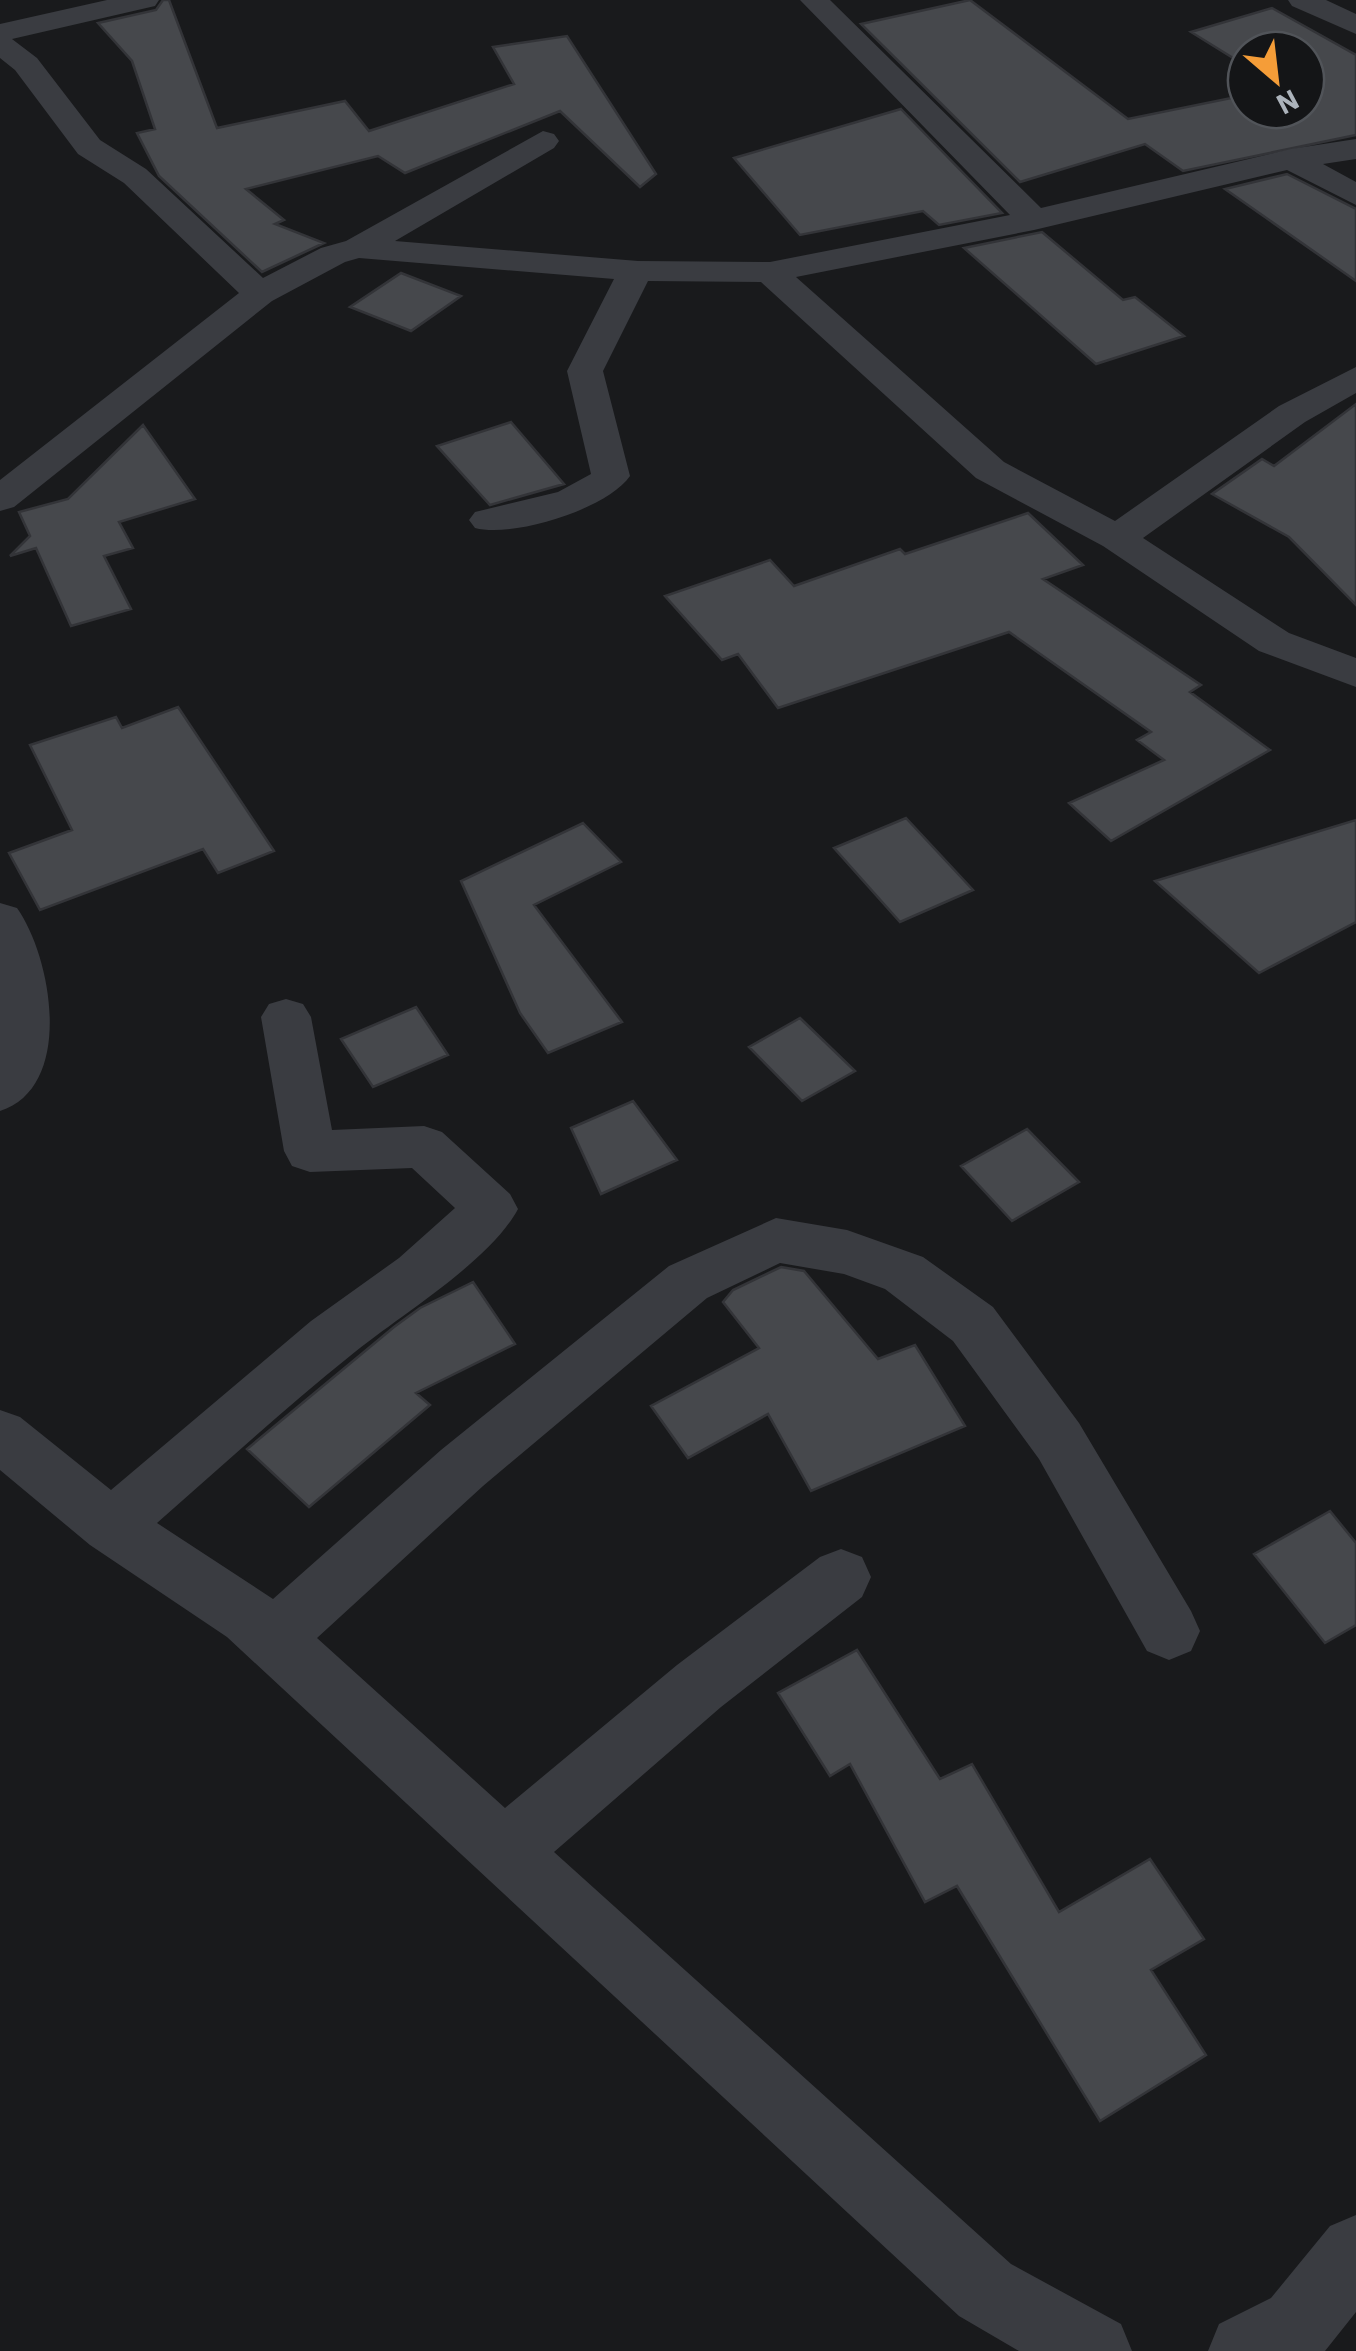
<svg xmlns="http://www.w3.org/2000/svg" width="1356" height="2351" font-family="'IBM Plex Sans',sans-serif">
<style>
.building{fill:#46484c;stroke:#333438;stroke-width:2.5}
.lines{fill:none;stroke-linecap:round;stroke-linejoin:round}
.street{fill:#3a3c41;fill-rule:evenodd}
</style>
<rect width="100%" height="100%" fill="#191a1c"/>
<path class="building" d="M 163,0 L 169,0 L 217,128 L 345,101 L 369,131 L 514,84 L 493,47 L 567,36 L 656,174 L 640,187 L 560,111 L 405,173 L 378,156 L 246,189 L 284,220 L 275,224 L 324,243 L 262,272 L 159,176 L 137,133 L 155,129 L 132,61 L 98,23 L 156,10 Z
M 970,0 L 1128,119 L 1246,95 L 1246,110 L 1306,110 L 1306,50 L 1246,50 L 1246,66 L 1191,32 L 1272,8 L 1356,55 L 1356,135 L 1183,171 L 1145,144 L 1020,182 L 861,24 Z
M 901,109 L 1002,213 L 939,225 L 923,211 L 800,235 L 734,158 Z
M 1287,174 L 1356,209 L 1356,281 L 1225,189 Z
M 1042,232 L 1123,300 L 1135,297 L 1184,336 L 1096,364 L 964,248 Z
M 401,273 L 461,296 L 411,331 L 350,307 Z
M 1356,404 L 1356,605 L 1289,537 L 1212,494 L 1262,459 L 1274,466 Z
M 511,422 L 564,484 L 490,505 L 437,446 Z
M 143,425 L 195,499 L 119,522 L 133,548 L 104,556 L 131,609 L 71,626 L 36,548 L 10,556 L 30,536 L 19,512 L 68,499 Z
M 1028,513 L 1083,565 L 1043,579 L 1201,685 L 1190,692 L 1270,750 L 1111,841 L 1069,803 L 1164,760 L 1137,740 L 1151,732 L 1009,632 L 778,708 L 738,654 L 722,660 L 665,596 L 770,560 L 794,586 L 900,549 L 905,554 Z
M 178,707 L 274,851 L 218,873 L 203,849 L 40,910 L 9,853 L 72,830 L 30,745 L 116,717 L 122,728 Z
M 906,818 L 973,890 L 900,922 L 834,848 Z
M 1356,820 L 1356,922 L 1259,973 L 1155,881 Z
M 583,823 L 621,862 L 534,905 L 622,1022 L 548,1053 L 520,1013 L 461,881 Z
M 416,1007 L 448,1055 L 373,1087 L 341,1039 Z
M 800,1018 L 855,1071 L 802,1101 L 749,1047 Z
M 633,1101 L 677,1160 L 601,1194 L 571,1128 Z
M 1027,1129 L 1079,1182 L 1012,1221 L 961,1166 Z
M 781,1267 L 804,1271 L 878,1359 L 915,1345 L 965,1426 L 811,1491 L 768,1414 L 688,1458 L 651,1406 L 759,1348 L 723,1302 L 733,1290 Z
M 473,1282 L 515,1344 L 416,1393 L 430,1405 L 309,1507 L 247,1449 L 394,1327 L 420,1308 Z
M 1330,1511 L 1356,1543 L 1356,1625 L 1325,1643 L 1254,1554 Z
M 857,1650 L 940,1779 L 972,1764 L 1059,1912 L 1150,1859 L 1204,1939 L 1151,1970 L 1206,2055 L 1100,2121 L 957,1886 L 925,1902 L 850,1764 L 830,1776 L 778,1693 Z"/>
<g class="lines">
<path class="street" d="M 107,0 L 159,0 L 155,6 L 12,39 L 37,58 L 100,140 L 146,169 L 263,278 L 321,248 L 346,241 L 543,131 L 554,134 L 559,141 L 554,148 L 395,241 L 638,261 L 770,262 L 1010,215 L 800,0 L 830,0 L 1041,208 L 1291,149 L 1356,139 L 1356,159 L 1323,164 L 1356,182 L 1356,205 L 1287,170 L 1034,230 L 796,277 L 1004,462 L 1115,521 L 1279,406 L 1356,367 L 1356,393 L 1305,422 L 1143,538 L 1289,633 L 1356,658 L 1356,687 L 1259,651 L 1103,546 L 976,478 L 761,282 L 648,281 L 603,371 L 630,476 C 607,509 514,538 475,528 L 469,520 L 475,512 L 558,492 L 591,474 L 567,371 L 614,279 L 359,258 L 345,262 L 272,301 L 14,507 L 0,511 L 0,480 L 239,293 L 124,183 L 78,154 L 15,70 L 0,58 L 0,24 Z
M 1288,0 L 1326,0 L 1356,14 L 1356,34 L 1292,6 Z
M 0,903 L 17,908 C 52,957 75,1087 0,1111 Z
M 286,999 L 303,1004 L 311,1017 L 332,1130 L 424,1126 L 442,1132 L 510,1194 L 518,1209 C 490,1262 397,1317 350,1356 C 284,1409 221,1467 157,1523 L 273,1599 L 441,1450 L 669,1266 L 776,1218 L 847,1230 L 923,1257 L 993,1307 L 1079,1423 L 1191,1611 L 1200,1631 L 1191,1651 L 1169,1660 L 1147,1651 L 1039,1459 L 953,1341 L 885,1289 L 844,1274 L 780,1263 L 707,1298 L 483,1486 L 317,1638 L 505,1808 L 677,1665 L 820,1557 L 841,1549 L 862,1557 L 871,1577 L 862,1597 L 721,1707 L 554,1852 L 1011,2264 L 1121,2324 L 1132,2351 L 1019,2351 L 959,2316 L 227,1637 L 90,1545 L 0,1470 L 0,1410 L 20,1417 L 111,1490 L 311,1321 L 399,1258 L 455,1208 L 412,1168 L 310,1172 L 292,1166 L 284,1151 L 261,1017 L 269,1004 Z
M 1356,2215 L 1356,2312 L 1325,2351 L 1208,2351 L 1219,2324 L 1271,2298 L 1330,2226 Z"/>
</g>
<g transform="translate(1276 80) rotate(152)"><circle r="48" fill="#141517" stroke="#515459" stroke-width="2.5"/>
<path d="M0-8L18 38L0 25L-18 38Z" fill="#f59d38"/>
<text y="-15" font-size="28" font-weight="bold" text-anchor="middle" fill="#acb3bb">N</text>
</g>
</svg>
